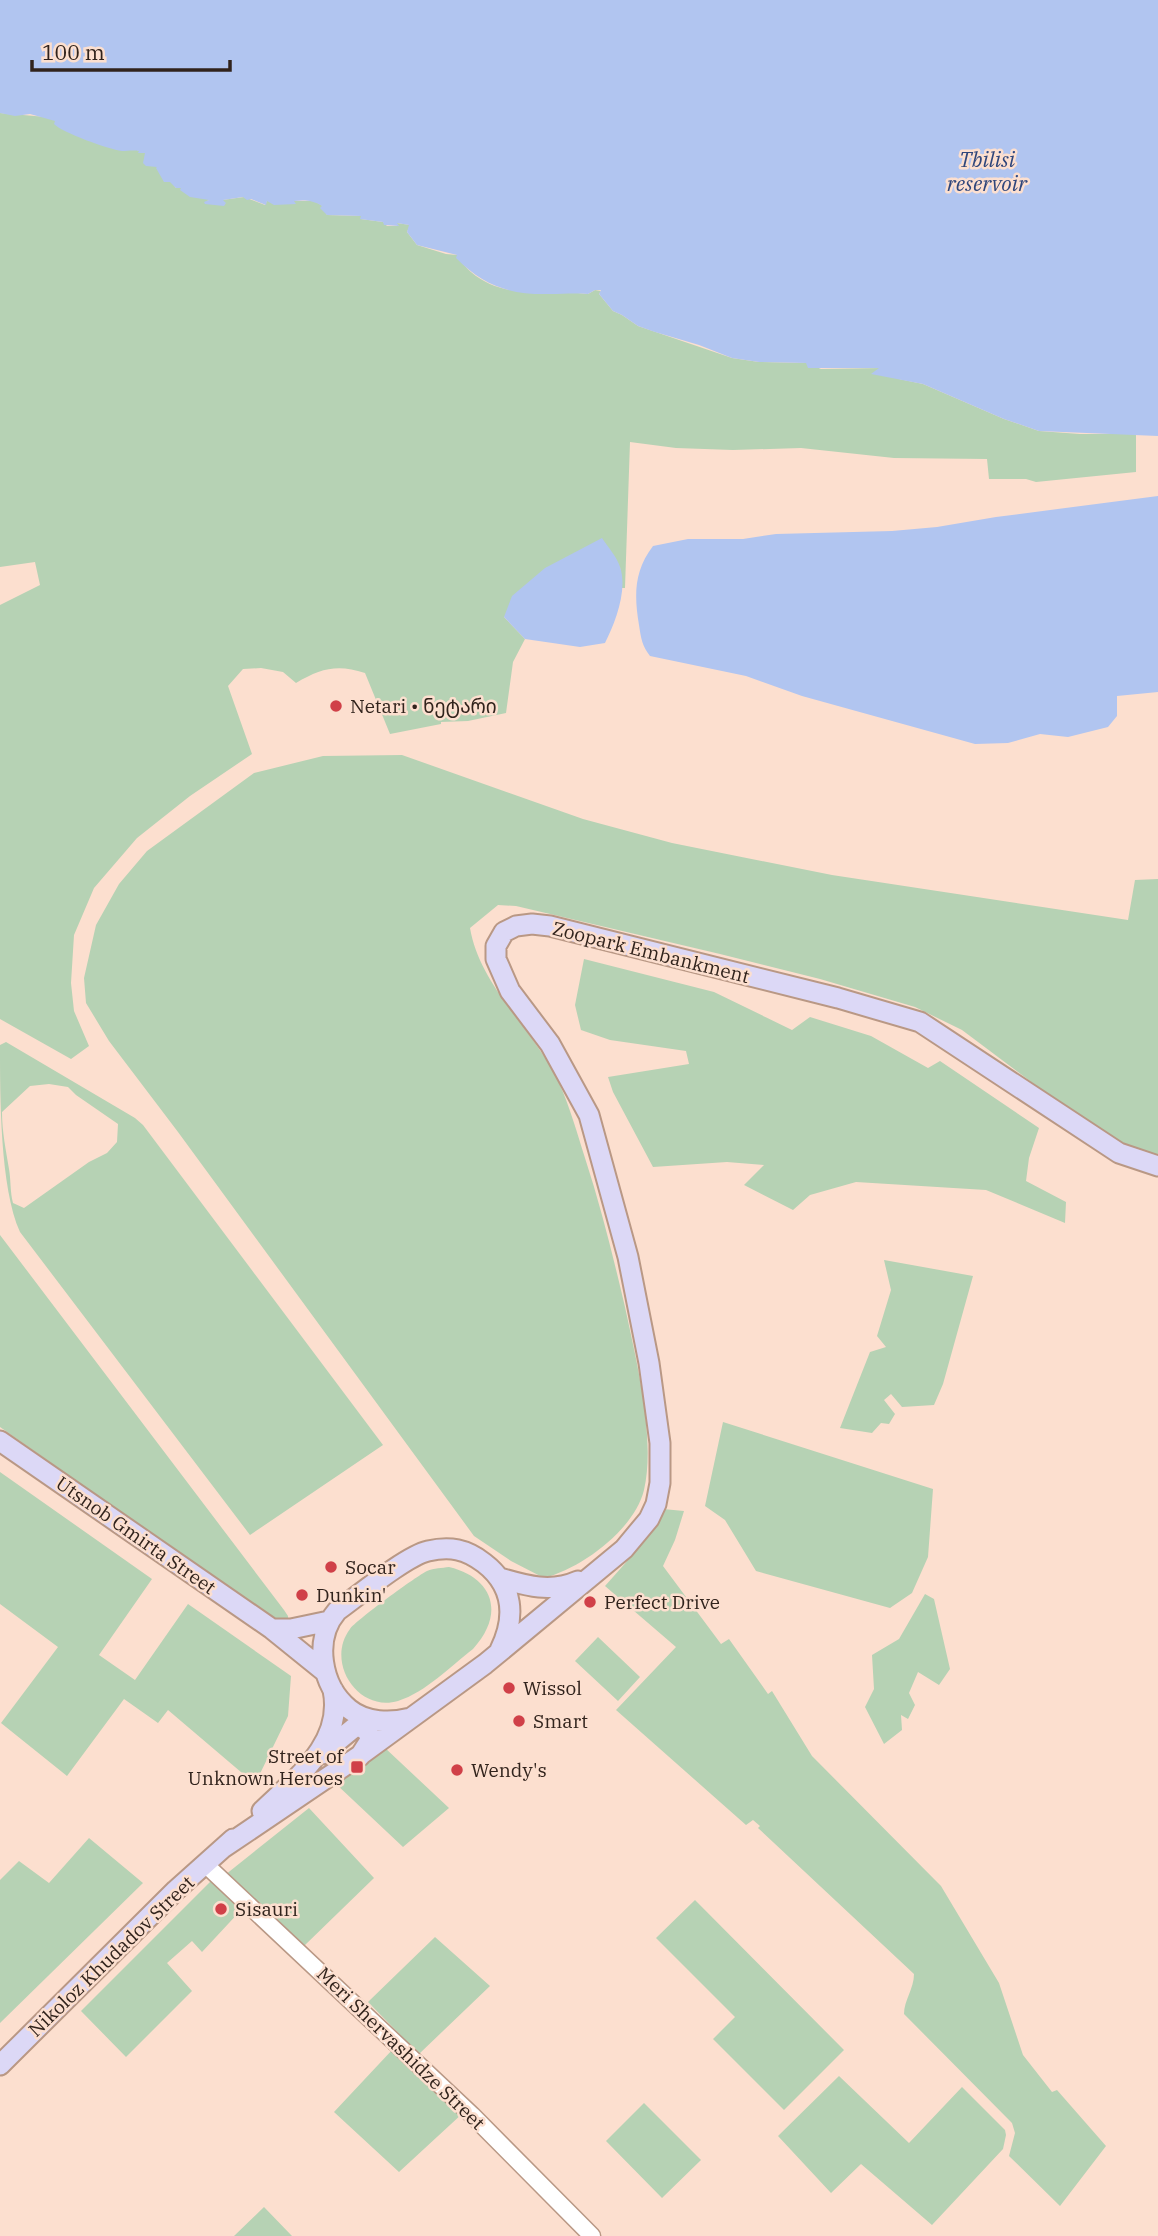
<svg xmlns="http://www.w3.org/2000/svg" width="1158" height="2236" font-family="'IBM Plex Serif','Noto Sans Georgian',serif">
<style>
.green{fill:#b6d2b4;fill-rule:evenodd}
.water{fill:#b1c5f0}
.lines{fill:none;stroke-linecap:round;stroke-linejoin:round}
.tertiary-casing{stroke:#b99885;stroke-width:19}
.secondary-casing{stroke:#b99885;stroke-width:23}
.tertiary{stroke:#fff;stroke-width:16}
.secondary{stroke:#dcd8f6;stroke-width:19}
.poi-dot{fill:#d04048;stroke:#fcdfcf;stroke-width:2.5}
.labels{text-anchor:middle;stroke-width:5;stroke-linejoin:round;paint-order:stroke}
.poi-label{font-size:19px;fill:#31231c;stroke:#fcdfcf;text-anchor:start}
.street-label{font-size:19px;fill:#31231c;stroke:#fcdfcf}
.water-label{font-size:21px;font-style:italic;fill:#2f467b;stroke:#fcdfcf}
</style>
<rect width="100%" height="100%" fill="#fcdfcf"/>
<path class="green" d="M 0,113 L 46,117 L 145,153 L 160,167 L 176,188 L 182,188 L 210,200 L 207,201 L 224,202 L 222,200 L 244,197 L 265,205 L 267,201 L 314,201 L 323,206 L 327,215 L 362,216 L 361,219 L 383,222 L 387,226 L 397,226 L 397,223 L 410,225 L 407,232 L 417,245 L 446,254 L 457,255 C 461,263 465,266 471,272 C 505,301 547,289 588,294 L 595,290 L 601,291 L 599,294 L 613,311 L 622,315 L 638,326 L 732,358 L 759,362 L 807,363 L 821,369 L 882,368 L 899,379 L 923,384 L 1004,419 L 1039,431 L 1080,434 L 1136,434 L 1136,472 L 1036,482 L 1026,479 L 989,479 L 987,459 L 894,458 L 801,448 L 733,450 L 676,448 L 630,442 L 625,588 L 622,588 L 620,567 L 504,617 L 525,639 L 513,662 L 506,713 L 468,721 L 441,722 L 441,724 L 390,734 L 365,673 C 338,664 321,668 296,683 L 283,672 L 261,668 L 243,669 L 228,686 L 252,754 L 190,796 L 137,838 L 94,888 L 74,935 L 71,983 L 74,1011 L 89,1046 L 71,1059 L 0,1019 L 0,605 L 40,585 L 35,562 L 0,567 Z
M 402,755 L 583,819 L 672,843 L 832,875 L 1128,920 L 1135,880 L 1158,879 L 1158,1156 L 1111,1139 L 1091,1127 L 962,1030 L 915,1007 L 820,979 L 720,954 L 516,906 L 498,905 L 470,928 C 480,987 534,1029 559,1083 C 570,1107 577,1133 585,1158 C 601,1207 613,1256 625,1307 C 636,1359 656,1438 644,1490 C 634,1530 582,1568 544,1578 L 511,1561 L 474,1536 L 178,1132 L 109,1041 L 86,1003 L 84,978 L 96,925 L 119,884 L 147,851 L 254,773 L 323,756 Z
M 584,959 L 714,992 L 792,1030 L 810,1017 L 871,1036 L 928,1068 L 940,1061 L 1039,1128 L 1029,1158 L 1026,1181 L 1066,1202 L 1065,1223 L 986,1190 L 856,1182 L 810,1195 L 793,1210 L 744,1185 L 764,1165 L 727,1162 L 653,1167 L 613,1092 L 608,1077 L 689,1064 L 686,1051 L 610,1040 L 581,1030 L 575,1005 Z
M 6,1042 L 135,1118 L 143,1125 L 383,1445 L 250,1535 L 20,1232 C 0,1188 0,1097 0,1045 ZM 49,1084 L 68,1087 L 76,1095 L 118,1124 L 117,1142 L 107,1153 L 89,1162 L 24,1208 L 13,1203 C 10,1192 11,1180 9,1169 C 6,1150 2,1132 2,1112 L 30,1086 Z
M 0,1235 L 284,1610 L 288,1616 L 288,1621 L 274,1620 L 0,1427 Z
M 884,1260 L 973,1276 L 943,1384 L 934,1405 L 902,1407 L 891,1394 L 884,1400 L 895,1414 L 889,1424 L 881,1423 L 872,1433 L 840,1428 L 870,1352 L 886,1347 L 877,1336 L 891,1290 Z
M 723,1422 L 933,1489 L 928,1557 L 912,1593 L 890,1608 L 756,1571 L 725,1520 L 705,1506 Z
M 0,1472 L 152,1579 L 99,1655 L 135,1680 L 188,1604 L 291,1676 L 288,1716 L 255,1784 L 168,1710 L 158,1723 L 124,1699 L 67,1776 L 1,1723 L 58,1647 L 0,1604 Z
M 663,1509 L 684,1511 L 675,1540 L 663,1566 L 721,1644 L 729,1639 L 768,1694 L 772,1691 L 812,1756 L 941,1886 L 999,1983 L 1023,2055 L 1052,2092 L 1057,2090 L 1106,2146 L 1060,2206 L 1009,2156 L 1015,2133 L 1012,2123 L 904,2014 C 904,2000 914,1989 914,1974 L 758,1828 L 760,1826 L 753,1820 L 746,1825 L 616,1710 L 676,1647 L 605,1586 L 637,1550 Z
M 449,1567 C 494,1578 505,1614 473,1649 C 451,1666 426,1692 398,1701 C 358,1713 325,1662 350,1629 C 355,1621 418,1575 427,1571 C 434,1568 442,1568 449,1567 Z
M 925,1594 L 934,1599 L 950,1669 L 939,1685 L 918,1672 L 909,1693 L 915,1705 L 908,1719 L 901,1715 L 902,1730 L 884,1744 L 865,1707 L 874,1689 L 872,1655 L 899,1639 Z
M 598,1637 L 640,1677 L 618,1701 L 575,1661 Z
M 384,1747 L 449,1808 L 403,1847 L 336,1784 Z
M 309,1808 L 374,1878 L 304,1946 L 225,1875 Z
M 89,1838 L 143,1883 L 0,2023 L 0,1880 L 19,1861 L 49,1883 Z
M 213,1879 L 242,1909 L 202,1952 L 192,1941 L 167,1963 L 192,1991 L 126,2057 L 81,2011 Z
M 695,1900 L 844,2050 L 784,2110 L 713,2039 L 735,2017 L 656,1938 Z
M 435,1937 L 490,1986 L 419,2054 L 368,2002 Z
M 393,2049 L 463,2113 L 399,2172 L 334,2112 Z
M 839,2076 L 909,2143 L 962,2087 L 1005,2130 L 1006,2135 L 1003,2149 L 932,2225 L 861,2164 L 831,2193 L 778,2136 Z
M 644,2103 L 701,2160 L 662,2198 L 606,2141 Z
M 264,2207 L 292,2236 L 234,2236 Z"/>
<path class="water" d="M 0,0 L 1158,0 L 1158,436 L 1039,431 L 1004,419 L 923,384 L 871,374 L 879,368 L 808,368 L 806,363 L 759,362 L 732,358 L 699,345 L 655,332 L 638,326 L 622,315 L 613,311 L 599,294 L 601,290 L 595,290 L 588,294 C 575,293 563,294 550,294 C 510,295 484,286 456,258 L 457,255 L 417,245 L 407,232 L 409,225 L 397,223 L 399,226 L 384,225 L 383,222 L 360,219 L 361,216 L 327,215 L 320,208 L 322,206 C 313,200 304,200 294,201 L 296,204 L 274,205 L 267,201 L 266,205 L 251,199 L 247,200 L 243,197 L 223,200 L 226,203 L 224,206 L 205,204 L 204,202 L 209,200 L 190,197 L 180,190 L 181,188 L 176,188 L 170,182 L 164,182 L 156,168 L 157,167 L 146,166 L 143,163 L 145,153 L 138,153 L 139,151 C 133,150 128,151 122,151 C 108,149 63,133 54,124 L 55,121 L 30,114 L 15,116 L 0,113 Z
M 1158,496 L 1158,692 L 1117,696 L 1117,716 L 1108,727 L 1068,737 L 1040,734 L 1008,743 L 975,744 L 802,696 L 746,676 L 650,656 C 642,646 641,638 639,625 C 634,595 634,571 653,546 L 688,539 L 743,539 L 776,534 L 892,531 L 937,527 L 996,517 Z
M 602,538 C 608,547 617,557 620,567 C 628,590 615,623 605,643 L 580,647 L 525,639 L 504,617 L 512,596 L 545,568 Z"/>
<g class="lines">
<defs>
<path id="tertiary" d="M 206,1865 L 472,2115 L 592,2236"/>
<path id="secondary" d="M 0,1441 L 272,1629 L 324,1671
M 500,1578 C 527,1586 551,1593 578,1581
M 272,1629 L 291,1629 L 329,1621
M 411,1718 C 391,1723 366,1723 349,1709 C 321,1686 313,1639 337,1611 C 358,1596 406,1556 428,1551 C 450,1546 466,1549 484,1563 C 514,1586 516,1617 500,1650
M 322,1754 L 356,1726 L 365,1729 L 370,1736 L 369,1742 L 360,1756
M 262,1811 C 296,1778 344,1743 333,1690
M 223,1848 L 359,1756 L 485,1664 L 624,1549 L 649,1519 L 656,1504 L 660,1483 L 660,1443 L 649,1363 L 628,1257 L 589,1115 L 550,1044 L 510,991 L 496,959 L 496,946 L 504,932 L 516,926 L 532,924 L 550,926 L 838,998 L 920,1022 L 1119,1153 L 1158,1166
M 0,2065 L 176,1890 L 233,1839"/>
</defs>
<use href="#tertiary" class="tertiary-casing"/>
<use href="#secondary" class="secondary-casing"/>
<use href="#tertiary" class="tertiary"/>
<use href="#secondary" class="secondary"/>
</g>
<g class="poi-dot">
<circle cx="336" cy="706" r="7"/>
<circle cx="331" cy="1567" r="7"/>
<circle cx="302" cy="1595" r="7"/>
<circle cx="590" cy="1602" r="7"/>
<circle cx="509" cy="1688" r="7"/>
<circle cx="519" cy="1721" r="7"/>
<rect x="350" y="1760" width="14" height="14" rx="3.5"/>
<circle cx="457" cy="1770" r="7"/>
<circle cx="221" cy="1909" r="7"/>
</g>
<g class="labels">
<g class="poi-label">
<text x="350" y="713">Netari • ნეტარი</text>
<text x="345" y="1574">Socar</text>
<text x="316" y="1602">Dunkin'</text>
<text x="604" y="1609">Perfect Drive</text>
<text x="523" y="1695">Wissol</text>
<text x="533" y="1728">Smart</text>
<text x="343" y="1763" text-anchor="end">Street of<tspan x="343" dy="22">Unknown Heroes</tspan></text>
<text x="471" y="1777">Wendy's</text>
<text x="235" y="1916">Sisauri</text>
</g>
<g class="street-label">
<text transform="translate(651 952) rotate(14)" y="7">Zoopark Embankment</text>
<text transform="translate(136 1535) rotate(35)" y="7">Utsnob Gmirta Street</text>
<text transform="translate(111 1956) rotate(-44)" y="7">Nikoloz Khudadov Street</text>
<text transform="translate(401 2048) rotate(44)" y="7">Meri Shervashidze Street</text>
</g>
<g class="water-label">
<text x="987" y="167">Tbilisi<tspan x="987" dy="24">reservoir</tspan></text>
</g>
</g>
<path d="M32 60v10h198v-10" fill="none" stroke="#31231c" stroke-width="3.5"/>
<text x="42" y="60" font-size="21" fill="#31231c" stroke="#fcdfcf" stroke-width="5" paint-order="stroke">100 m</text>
</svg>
